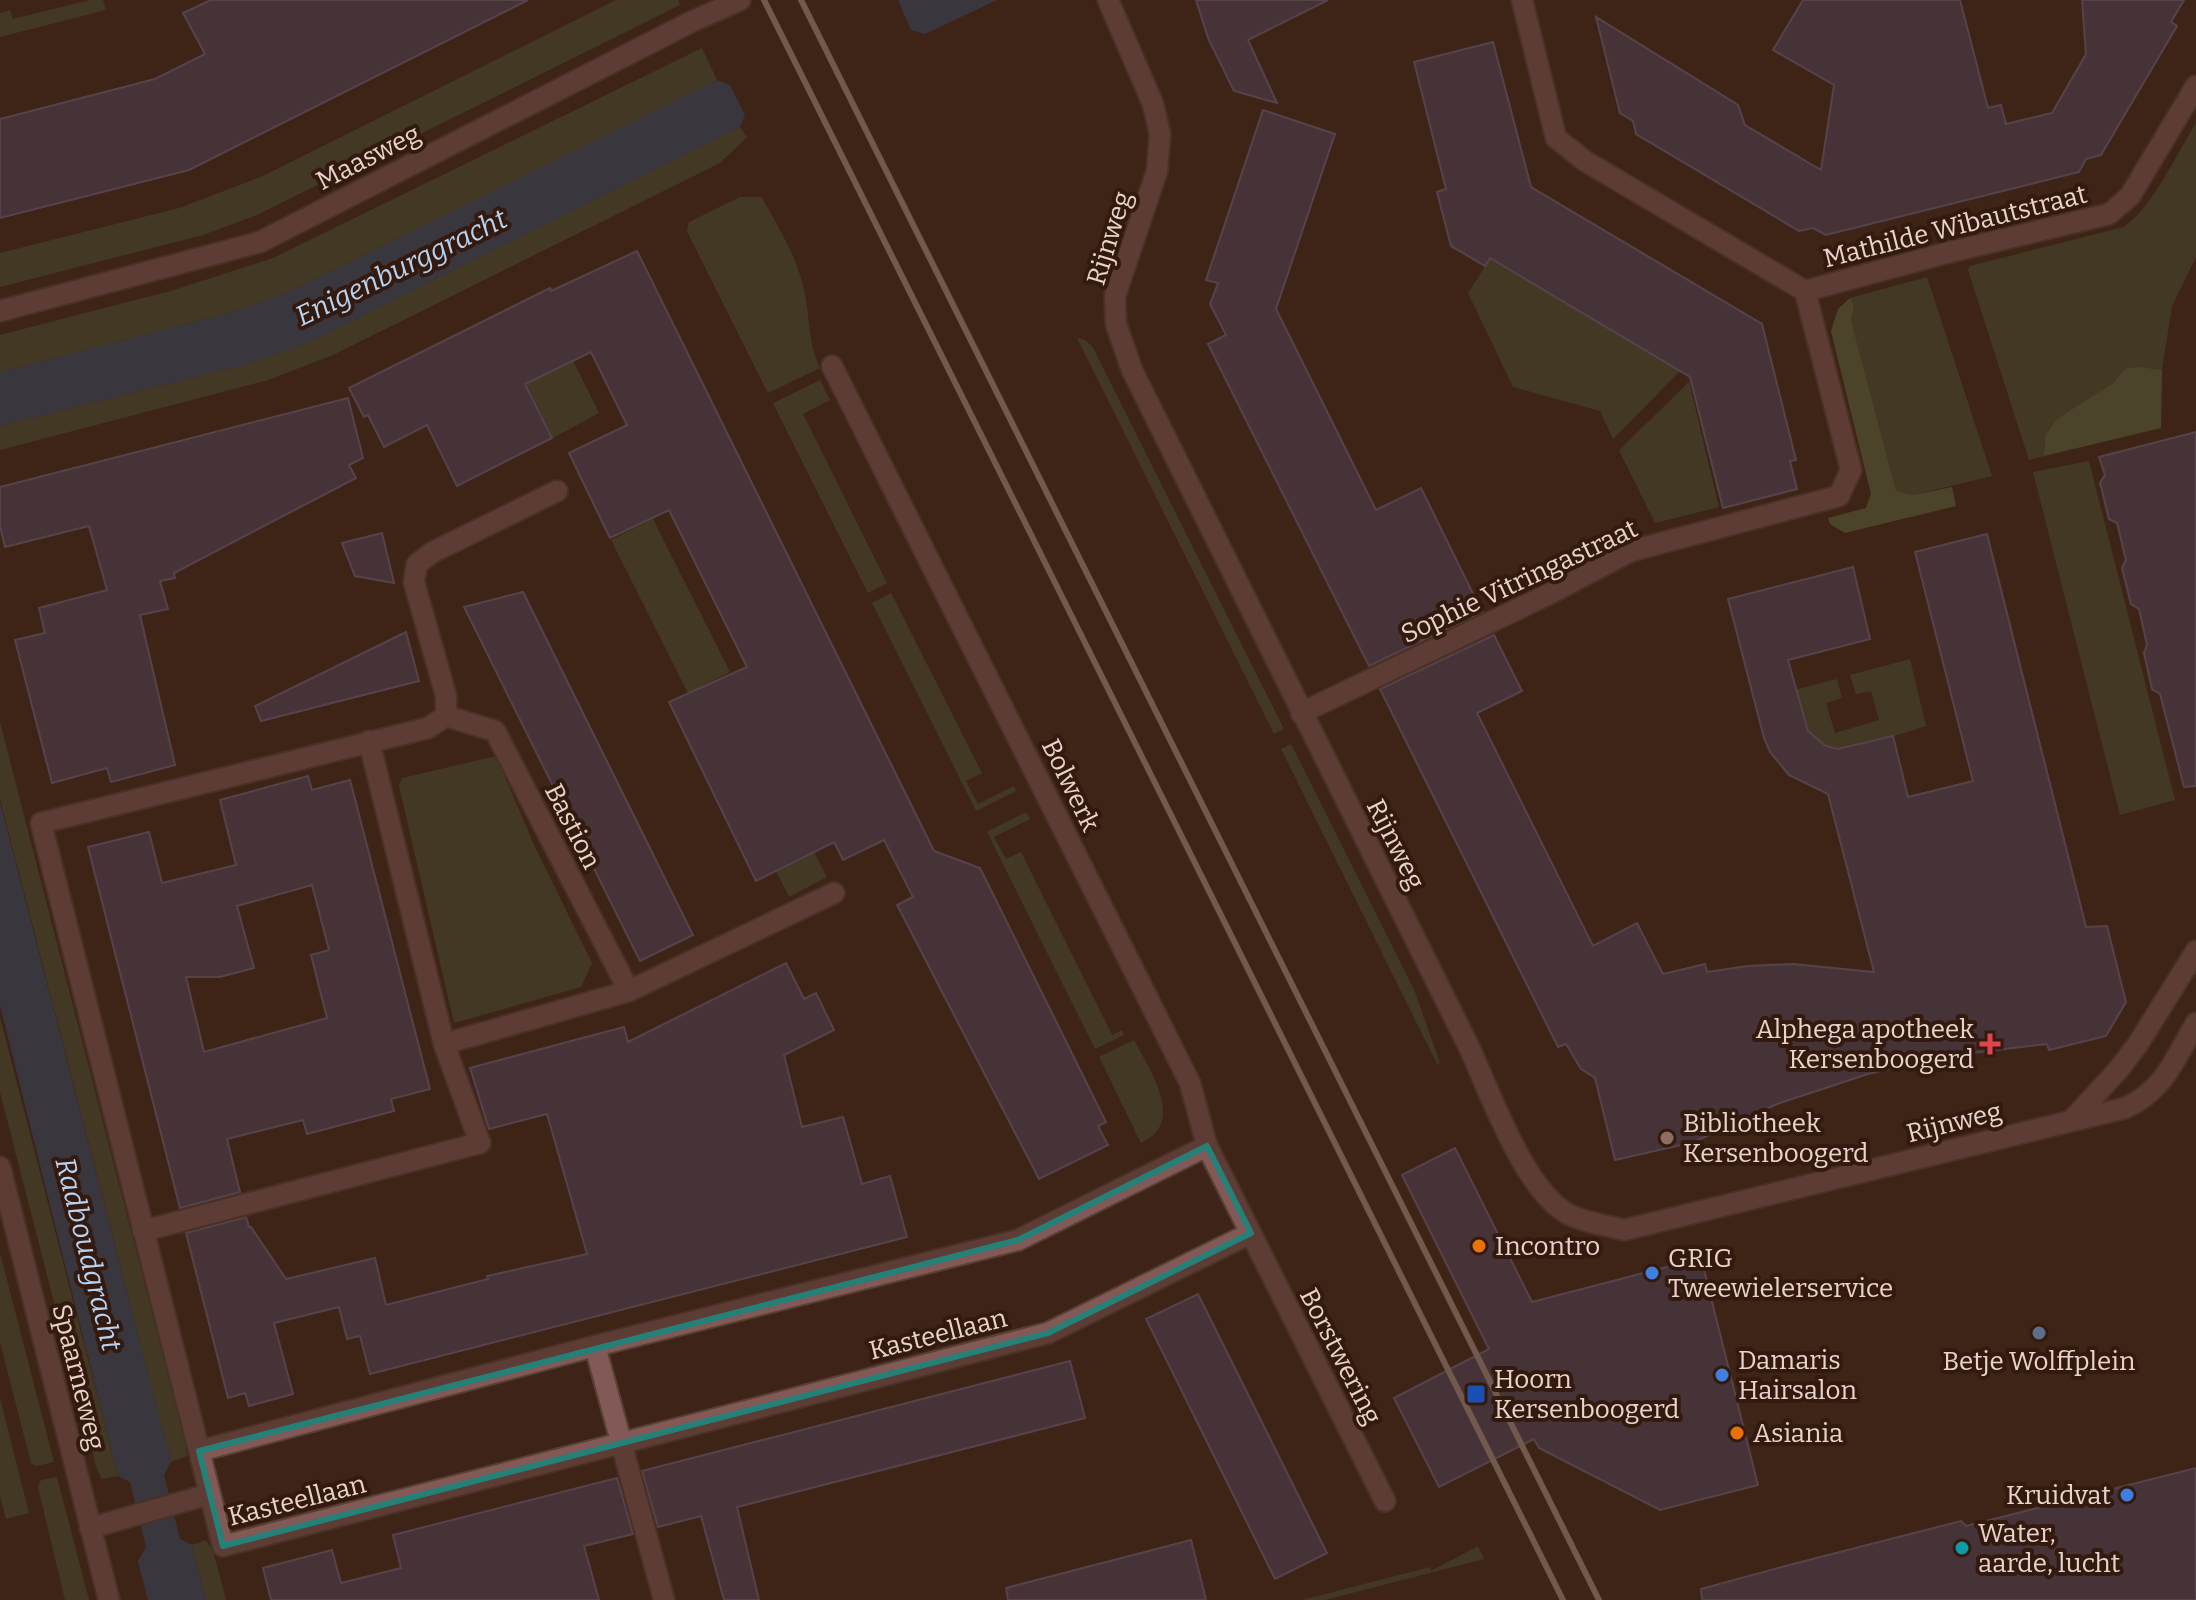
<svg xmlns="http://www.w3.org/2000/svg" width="2196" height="1600" font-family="Bitter,serif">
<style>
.green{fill:#475033}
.forest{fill:#5e6a42}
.water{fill:#334e6c}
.building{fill:#4e4560;stroke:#736986;stroke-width:2;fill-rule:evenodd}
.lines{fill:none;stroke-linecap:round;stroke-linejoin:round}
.pedestrian-casing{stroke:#594035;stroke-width:24}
.minor-casing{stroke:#594035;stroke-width:24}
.tertiary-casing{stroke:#594035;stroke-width:24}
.pedestrian{stroke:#825957;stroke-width:20}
.minor{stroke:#825957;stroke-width:20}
.tertiary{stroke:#825957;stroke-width:20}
.rail{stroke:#af9a91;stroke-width:6}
.marked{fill:none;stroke:#258078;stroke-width:6;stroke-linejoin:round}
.health-dot{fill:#e0444e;stroke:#341a0e;stroke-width:3}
.education-dot{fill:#8d6e63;stroke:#341a0e;stroke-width:3}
.food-dot{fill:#e8710a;stroke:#341a0e;stroke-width:3}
.shop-dot{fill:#3f7fe0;stroke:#341a0e;stroke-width:3}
.service-dot{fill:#5c6f8a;stroke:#341a0e;stroke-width:3}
.transit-dot{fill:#1a4fb4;stroke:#341a0e;stroke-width:3}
.culture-dot{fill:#0f9aa8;stroke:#341a0e;stroke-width:3}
.labels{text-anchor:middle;stroke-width:8;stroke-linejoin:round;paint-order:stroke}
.street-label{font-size:26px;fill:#e7d5cd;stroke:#341a0e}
.poi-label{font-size:26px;fill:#e7d5cd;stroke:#341a0e;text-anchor:start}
.water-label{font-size:28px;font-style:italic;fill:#b7d3f4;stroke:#341a0e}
</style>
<rect width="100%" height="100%" fill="#3e2418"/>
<path class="green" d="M 90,0 L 103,0 L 106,10 L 0,37 L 0,13 L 10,10 L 13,19 Z
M 616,0 L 678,0 L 680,5 L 257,215 L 203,235 L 0,287 L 0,253 L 179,208 L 263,176 Z
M 702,48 L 717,80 L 302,286 L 237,311 L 0,372 L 0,335 L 174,290 L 273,258 Z
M 2196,123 L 2196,257 L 2172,306 L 2162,370 L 2125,369 L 2113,383 L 2075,409 L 2045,436 L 2044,456 L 2029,460 L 1968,270 L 1970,266 L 2124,227 C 2154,205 2176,155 2196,123 Z
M 740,127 L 747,137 L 720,163 L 333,355 L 268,380 L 0,450 L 0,426 L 250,363 L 309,343 Z
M 740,197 L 762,197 C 776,224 795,253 802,282 C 811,313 806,337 820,368 L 768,393 L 687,231 L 689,222 Z
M 1491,257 L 1680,371 L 1613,439 L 1600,411 L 1513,387 L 1468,293 Z
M 1927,277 L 1992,476 L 1913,495 L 1896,492 L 1851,320 L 1854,307 L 1850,298 Z
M 503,311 L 515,335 L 571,357 L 599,413 L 553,438 L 493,316 Z
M 1077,338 L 1085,340 L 1092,346 L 1284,729 L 1274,734 Z
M 820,380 L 830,400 L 803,414 L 887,583 L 868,593 L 773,403 Z
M 1689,382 L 1719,507 L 1655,523 L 1619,450 Z
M 2089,461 L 2175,800 L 2120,815 L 2033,472 Z
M 653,519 L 730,672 L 688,693 L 611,540 Z
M 891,593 L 982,773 L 966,781 L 978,804 L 1014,786 L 1016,791 L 976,811 L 872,603 Z
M 1910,659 L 1926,726 C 1907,732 1842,754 1827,747 C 1806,737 1795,712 1783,693 L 1837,679 L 1842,698 L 1826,703 L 1835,733 L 1879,720 L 1871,691 L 1856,694 L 1850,675 Z
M 0,722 L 186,1445 L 187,1456 L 171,1462 L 0,799 Z
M 1291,744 L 1415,992 L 1440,1063 L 1437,1064 L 1281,749 Z
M 496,756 L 535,847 L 592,963 L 581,987 L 454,1023 L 399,786 L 402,778 Z
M 1026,812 L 1030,819 L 994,837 L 1006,859 L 1021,852 L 1112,1035 L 1122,1030 L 1124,1035 L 1095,1049 L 987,832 Z
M 814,852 L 827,877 L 789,897 L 776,871 Z
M 0,1017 L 118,1476 L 102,1479 L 97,1470 L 0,1092 Z
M 1134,1040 C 1149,1069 1187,1122 1141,1143 L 1099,1057 Z
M 0,1253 L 54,1462 L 37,1466 L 31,1463 L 0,1342 Z
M 0,1398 L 29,1513 L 6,1519 L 0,1496 Z
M 57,1477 L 89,1600 L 65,1600 L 38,1487 L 41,1480 Z
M 206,1540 L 213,1551 L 226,1600 L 206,1600 L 192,1545 Z
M 1478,1546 L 1484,1559 L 1325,1600 L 1302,1600 L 1430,1567 L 1431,1571 Z"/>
<path class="forest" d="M 1850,298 L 1854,307 L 1851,320 L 1896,491 L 1913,495 L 1952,487 L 1956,506 L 1845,533 L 1830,524 L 1828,518 L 1866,508 L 1871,494 L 1831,331 L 1838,309 Z
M 2138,367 L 2162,370 L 2161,428 L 2044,456 L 2045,436 L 2056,420 L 2113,383 L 2125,369 Z"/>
<path class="water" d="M 898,0 L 997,0 L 925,34 L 911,30 Z
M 717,80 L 730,85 L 745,115 L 740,127 L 309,343 L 250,363 L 0,426 L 0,372 L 237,311 L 302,286 Z
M 0,802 L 171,1462 L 164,1475 L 180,1539 L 192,1545 L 206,1600 L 148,1600 L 138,1561 L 146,1547 L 130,1482 L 118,1476 L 0,1005 Z"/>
<path class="building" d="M 211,0 L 528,0 L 189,170 L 0,218 L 0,119 L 155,79 L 205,54 L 183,13 Z
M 1196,0 L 1328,0 L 1248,40 L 1277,103 L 1234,91 L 1208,38 Z
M 1803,0 L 1960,0 L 1988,108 L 2001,105 L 2006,124 L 2052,113 L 2086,54 L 2082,0 L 2184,0 L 2171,22 L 2177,26 L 2101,155 L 2086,159 L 2079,172 L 1826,235 L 1813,228 L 1799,231 L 1636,134 L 1633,121 L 1620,113 L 1596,17 L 1738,105 L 1745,125 L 1821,170 L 1834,85 L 1773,50 Z
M 1493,42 L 1531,187 L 1762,324 L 1796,460 L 1790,461 L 1797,489 L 1723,508 L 1690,377 L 1490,258 L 1485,266 L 1451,246 L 1437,192 L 1446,189 L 1414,62 Z
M 1263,110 L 1335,134 L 1276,309 L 1376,510 L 1421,488 L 1482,612 L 1369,666 L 1208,344 L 1226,335 L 1210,304 L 1218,283 L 1206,280 Z
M 637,251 L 934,851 L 980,868 L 1106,1122 L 1098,1126 L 1108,1145 L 1039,1179 L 897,905 L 913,897 L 884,840 L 843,860 L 834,842 L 756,881 L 669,702 L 747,667 L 669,510 L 610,538 L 581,478 L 569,453 L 627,425 L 591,352 L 525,384 L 552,438 L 457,486 L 427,425 L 384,447 L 368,415 L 364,417 L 349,388 L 550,288 L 551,291 Z
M 348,398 L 363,458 L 349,465 L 356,478 L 174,573 L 175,578 L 160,581 L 168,609 L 140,615 L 175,765 L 111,782 L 107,768 L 52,783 L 15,640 L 45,633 L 39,608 L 107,590 L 89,526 L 5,547 L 0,526 L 0,487 Z
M 2196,432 L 2196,786 L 2184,787 L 2160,694 L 2152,689 L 2144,653 L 2147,645 L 2139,609 L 2131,604 L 2122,568 L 2126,560 L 2117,523 L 2109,519 L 2100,483 L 2105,475 L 2099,457 Z
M 382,533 L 394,583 L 355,576 L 342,543 Z
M 1987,534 L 2086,927 L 2107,926 L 2126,1002 L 2106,1036 L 2049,1050 L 2047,1044 L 1939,1057 L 1868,1074 L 1777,1104 L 1694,1142 L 1615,1160 L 1595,1078 L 1581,1069 L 1566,1044 L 1558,1047 L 1380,689 L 1494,635 L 1522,691 L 1477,713 L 1593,946 L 1637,923 L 1663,974 L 1705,964 L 1707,972 L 1748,966 L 1793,964 L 1874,972 L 1828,794 L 1789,775 L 1770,752 L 1764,738 L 1728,599 L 1853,567 L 1870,639 L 1788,660 L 1808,731 L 1826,746 L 1838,749 L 1893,736 L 1908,797 L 1973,781 L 1915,552 Z
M 523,592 L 693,935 L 640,961 L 464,607 Z
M 406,632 L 419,681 L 261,721 L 255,706 Z
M 308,776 L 312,790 L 350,780 L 430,1089 L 391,1099 L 394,1111 L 307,1134 L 303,1120 L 227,1139 L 240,1192 L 180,1208 L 88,847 L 149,832 L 162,883 L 236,865 L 220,800 ZM 312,885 L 329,950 L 311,955 L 327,1018 L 204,1052 L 186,977 L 220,977 L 254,968 L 237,906 Z
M 786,963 L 804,999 L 816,993 L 834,1030 L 784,1055 L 802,1127 L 843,1117 L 862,1184 L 890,1176 L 907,1237 L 370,1374 L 360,1336 L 347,1339 L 339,1307 L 274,1323 L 293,1394 L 249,1406 L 245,1393 L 228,1398 L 186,1233 L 246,1217 L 249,1227 L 251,1227 L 286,1279 L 375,1258 L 386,1305 L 488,1279 L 487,1276 L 587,1254 L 547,1114 L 489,1129 L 470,1068 L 624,1027 L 628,1042 Z
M 1455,1148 L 1532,1302 L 1701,1258 L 1758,1485 L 1660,1510 L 1539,1448 L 1534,1439 L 1439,1487 L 1394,1398 L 1489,1349 L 1402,1175 Z
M 1198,1294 L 1327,1553 L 1275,1579 L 1146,1319 Z
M 1070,1361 L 1085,1418 L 737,1507 L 759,1600 L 724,1600 L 701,1516 L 658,1527 L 642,1471 Z
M 2196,1468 L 2196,1600 L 1702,1600 L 1701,1589 L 1793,1564 L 1961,1521 L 1966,1526 Z
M 617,1478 L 633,1534 L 584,1546 L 599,1600 L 271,1600 L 263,1568 L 332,1550 L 341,1583 L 401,1568 L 393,1535 Z
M 1191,1540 L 1206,1600 L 1008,1600 L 1006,1588 Z"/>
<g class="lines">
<defs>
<path id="pedestrian" d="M 446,716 L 495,731 L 629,991
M 369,741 L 444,1044 L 480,1143
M 444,1044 L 629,991 L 834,893"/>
<path id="minor" d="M 1522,0 L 1556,138 L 1585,161 L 1805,291 L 1950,252 L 2109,214 L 2130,196 L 2196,86
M 832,366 L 1190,1083 L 1207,1146 L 1385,1501
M 1301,713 L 1547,595 L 1631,551 L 1839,496 L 1851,470 L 1805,291
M 0,1167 L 109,1600
M 143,1231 L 480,1143
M 595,1346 L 664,1600
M 199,1451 L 595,1346 L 1018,1240 L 1207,1146
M 210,1494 L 223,1546 L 1048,1333 L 1251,1233
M 90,1528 L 210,1494 L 41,823 L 428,728 L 446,716 L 446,696 L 414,582 L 417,564 L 433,552 L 557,491"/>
<path id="tertiary" d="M 1108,0 L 1153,104 L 1160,134 L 1157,171 L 1115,296 L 1116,324 L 1132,370 L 1469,1047 C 1490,1092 1525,1193 1570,1215 C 1586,1223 1607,1225 1624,1230 L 2125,1108 C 2164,1091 2176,1057 2196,1023
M 0,311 L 260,242 L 691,22 L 740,0
M 2073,1119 L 2119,1069 L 2138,1044 L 2196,951"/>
</defs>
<use href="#pedestrian" class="pedestrian-casing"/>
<use href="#minor" class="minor-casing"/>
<use href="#tertiary" class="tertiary-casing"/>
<use href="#pedestrian" class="pedestrian"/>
<use href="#minor" class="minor"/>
<use href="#tertiary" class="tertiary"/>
<path class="rail" d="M 764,0 L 1563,1600
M 801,0 L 1599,1600"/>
</g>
<path d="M0 0H2196V1600H0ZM 1207,1146 L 1251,1233 L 1048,1333 L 223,1546 L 199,1451 L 1018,1240 Z" fill="#3e2418" fill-opacity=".55" fill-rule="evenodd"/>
<path class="marked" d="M 1207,1146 L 1251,1233 L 1048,1333 L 223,1546 L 199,1451 L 1018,1240 Z"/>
<path class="health-dot" d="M1986 1032h8v8h8v8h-8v8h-8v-8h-8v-8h8z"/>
<circle class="education-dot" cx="1667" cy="1138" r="8"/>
<g class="food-dot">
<circle cx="1479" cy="1246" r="8"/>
<circle cx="1737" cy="1433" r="8"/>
</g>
<g class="shop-dot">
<circle cx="1652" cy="1273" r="8"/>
<circle cx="1722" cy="1375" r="8"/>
<circle cx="2127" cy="1495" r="8"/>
</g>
<circle class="service-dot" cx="2039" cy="1333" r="8"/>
<rect class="transit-dot" x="1466" y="1384" width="20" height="20" rx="4"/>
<circle class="culture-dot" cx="1962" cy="1548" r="8"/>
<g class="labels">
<g class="street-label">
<text transform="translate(368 157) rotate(-27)" y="9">Maasweg</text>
<text transform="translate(1955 226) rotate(-14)" y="9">Mathilde Wibautstraat</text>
<text transform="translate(1109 238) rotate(-73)" y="9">Rijnweg</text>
<text transform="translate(1519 581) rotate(-25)" y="9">Sophie Vitringastraat</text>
<text transform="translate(1071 785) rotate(64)" y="9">Bolwerk</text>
<text transform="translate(573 826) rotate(63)" y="9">Bastion</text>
<text transform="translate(1396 844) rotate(63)" y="9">Rijnweg</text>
<text transform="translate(1954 1122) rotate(-14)" y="9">Rijnweg</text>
<text transform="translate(938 1334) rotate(-14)" y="9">Kasteellaan</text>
<text transform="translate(1341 1356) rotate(63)" y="9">Borstwering</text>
<text transform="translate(79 1377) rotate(76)" y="9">Spaarneweg</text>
<text transform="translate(297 1500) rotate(-14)" y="9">Kasteellaan</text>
</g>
<g class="poi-label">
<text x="1974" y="1038" text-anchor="end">Alphega apotheek<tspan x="1974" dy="30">Kersenboogerd</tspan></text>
<text x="1683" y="1132">Bibliotheek<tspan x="1683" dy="30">Kersenboogerd</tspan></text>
<text x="1495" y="1255">Incontro</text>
<text x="1668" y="1267">GRIG<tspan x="1668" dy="30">Tweewielerservice</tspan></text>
<text x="1738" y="1369">Damaris<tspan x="1738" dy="30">Hairsalon</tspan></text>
<text x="2039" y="1370" text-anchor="middle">Betje Wolffplein</text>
<text x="1494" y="1388">Hoorn<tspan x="1494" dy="30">Kersenboogerd</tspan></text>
<text x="1753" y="1442">Asiania</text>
<text x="2111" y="1504" text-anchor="end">Kruidvat</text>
<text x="1978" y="1542">Water,<tspan x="1978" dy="30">aarde, lucht</tspan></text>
</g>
<g class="water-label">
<text transform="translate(401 267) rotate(-26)" y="10">Enigenburggracht</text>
<text transform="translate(89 1254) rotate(76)" y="10">Radboudgracht</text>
</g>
</g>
</svg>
